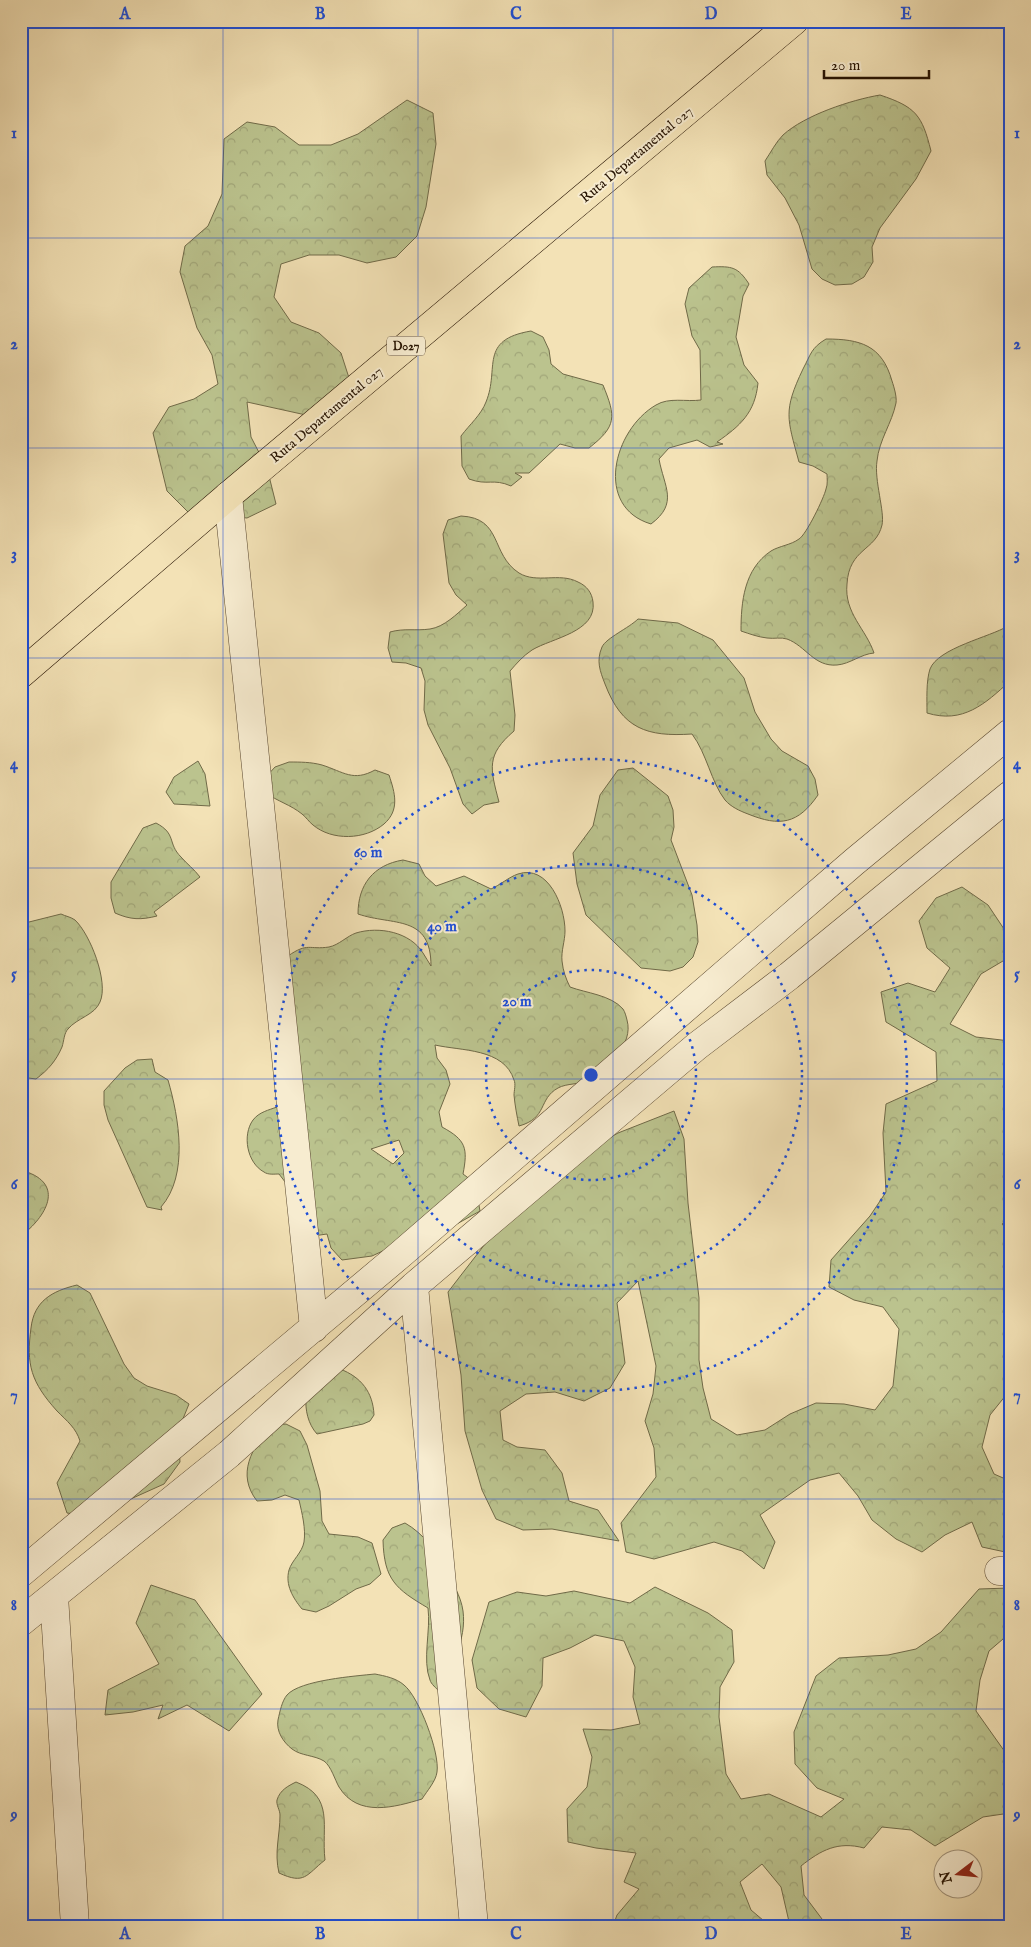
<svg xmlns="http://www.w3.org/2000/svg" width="1031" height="1947" font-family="'IM FELL English',serif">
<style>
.forest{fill:url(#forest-crowns);stroke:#706a48;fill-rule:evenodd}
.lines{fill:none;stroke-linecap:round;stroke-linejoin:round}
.minor-casing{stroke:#58462e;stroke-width:29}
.primary-casing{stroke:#251201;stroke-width:29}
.minor{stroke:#f7ecd0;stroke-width:28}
.primary{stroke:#f3e2b6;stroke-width:28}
.grid{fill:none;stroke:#1d4ed8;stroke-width:1;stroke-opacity:0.55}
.ring{fill:none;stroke:#1d4ed8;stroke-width:2.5;stroke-dasharray:2.5 5}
.labels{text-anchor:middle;stroke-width:4;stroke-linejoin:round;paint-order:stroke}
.shield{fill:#f7ecd0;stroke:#64533f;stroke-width:1}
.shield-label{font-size:12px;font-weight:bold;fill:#251201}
.street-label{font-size:14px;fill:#251201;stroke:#f7ecd0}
.centre{fill:#1d4ed8;stroke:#f7ecd0;stroke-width:2.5}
.ring-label{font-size:15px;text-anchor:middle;font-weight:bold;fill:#1d4ed8;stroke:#f7ecd0;stroke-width:4;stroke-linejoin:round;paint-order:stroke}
.neatline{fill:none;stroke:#1d4ed8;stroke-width:2}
.grid-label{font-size:16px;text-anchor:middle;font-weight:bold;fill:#1d4ed8}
</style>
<defs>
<pattern id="forest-crowns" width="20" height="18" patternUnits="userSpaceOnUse" patternTransform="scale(1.25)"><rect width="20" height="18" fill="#bbc38e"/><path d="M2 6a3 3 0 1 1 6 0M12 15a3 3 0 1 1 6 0" fill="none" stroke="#a1a679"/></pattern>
</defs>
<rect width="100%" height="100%" fill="#f3e2b6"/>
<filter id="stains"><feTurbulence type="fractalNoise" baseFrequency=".004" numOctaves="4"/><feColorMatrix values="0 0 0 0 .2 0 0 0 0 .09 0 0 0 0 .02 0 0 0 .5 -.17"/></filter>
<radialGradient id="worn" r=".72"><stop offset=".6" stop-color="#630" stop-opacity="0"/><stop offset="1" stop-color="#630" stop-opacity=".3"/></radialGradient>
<path class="forest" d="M 880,95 C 916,107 922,115 931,151 L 916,179 L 880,228 L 872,247 L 873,262 L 864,277 L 852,284 L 835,285 L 822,279 L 812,269 L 799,225 L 785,198 L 767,175 L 765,161 C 771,152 776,142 783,135 C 805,115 851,100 880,95 Z
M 407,100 L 433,113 L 436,144 L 426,207 L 417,236 L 396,257 L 367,263 L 339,255 L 309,255 L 281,264 L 274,297 L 291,322 L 319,333 L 341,353 L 350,381 L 306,415 L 247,402 L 251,437 L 267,468 L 276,504 L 247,518 L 188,512 L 167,491 L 153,433 L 169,407 L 194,399 L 218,384 L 212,355 L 197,328 L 180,272 L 185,246 L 208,226 L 222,194 L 224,139 L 247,122 L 275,127 L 299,145 L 331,145 L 358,134 Z
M 712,267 C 732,266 738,267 749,284 L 743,296 L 736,337 L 744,365 L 758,383 C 755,413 740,426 717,442 L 723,444 L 710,447 L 697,440 L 669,448 L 659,459 C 664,487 679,503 651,524 C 594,507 613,430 656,405 C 669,397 686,402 701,400 L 700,350 L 692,336 L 685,304 L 689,288 Z
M 531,331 L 543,337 L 549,350 L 551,364 L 563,374 L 603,385 C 616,417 617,426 589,448 L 575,448 L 560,444 L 529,473 L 515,473 L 522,477 L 511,486 C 493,478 488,486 469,479 L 462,466 L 461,436 C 470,424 481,415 486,402 C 500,368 478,340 531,331 Z
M 826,339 C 860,339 882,345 892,381 C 894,387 897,397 896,403 C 892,423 879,440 877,461 C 874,480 885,512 882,525 C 876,551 849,548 847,584 C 844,613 866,629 874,653 C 861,654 850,664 837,665 C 814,667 806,646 787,639 C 781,637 774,639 767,638 C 758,637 750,634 741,631 C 741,602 744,569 771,551 C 779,546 791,545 799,539 C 806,535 824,498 826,489 C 828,484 827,478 827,474 L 813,466 L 799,462 C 787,418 783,411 803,369 C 811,354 811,348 826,339 Z
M 461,516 C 503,518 490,554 519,573 C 537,584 559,572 578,582 C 587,586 592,593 593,602 C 597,632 552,638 532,650 C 523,656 517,663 510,671 L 515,715 L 514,731 C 486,755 490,768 499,802 L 484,805 L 472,814 L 463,804 L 450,768 L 428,725 L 424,710 L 425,681 L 421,668 L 406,663 L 392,662 L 388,648 L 390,632 C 404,628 416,631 430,629 C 444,627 457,614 467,605 L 456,595 L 449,583 L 443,534 L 448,520 Z
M 638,619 L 678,623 L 713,640 L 744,678 L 755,712 L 771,739 L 782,751 L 808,766 L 815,779 L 818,795 C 798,824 780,827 748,814 C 740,811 731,807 725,800 C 711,782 707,754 692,734 C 647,737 622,729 605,684 C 600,671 596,661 602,647 C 606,638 629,628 638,619 Z
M 1008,626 L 1010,681 C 985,704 963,724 927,713 C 927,700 926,681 930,669 C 938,648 990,637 1008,626 Z
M 198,761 L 205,774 L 210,806 L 174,804 L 166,792 L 174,777 Z
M 289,762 C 300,762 311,762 322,765 C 344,772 353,782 375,770 L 389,775 C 395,793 400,810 384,824 C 365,840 332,841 313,825 C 309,822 306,817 302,814 C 291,805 277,801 266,793 L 265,778 L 275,767 Z
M 633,768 L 668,796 L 673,810 L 674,827 L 671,840 L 692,895 L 697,925 L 698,942 L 693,957 L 683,967 L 670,971 L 641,968 L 586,915 L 577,884 L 573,853 L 593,826 L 600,795 L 618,770 Z
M 156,823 C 177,834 167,843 181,857 C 187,864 194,869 200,877 L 154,912 L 157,916 C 141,920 131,920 115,913 L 111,898 L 111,882 L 143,828 Z
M 403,860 L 419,864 L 425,876 L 436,886 L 464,876 L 491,889 C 500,885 509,877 518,874 C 548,864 565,906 565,931 C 565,941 561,951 562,961 C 563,971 566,979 570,987 C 586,993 611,995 623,1009 C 625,1012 626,1016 627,1020 C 634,1045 607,1067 588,1080 C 579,1085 567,1083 558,1088 C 538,1099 548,1118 519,1126 C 517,1116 515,1106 514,1095 C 514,1091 516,1084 514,1080 C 504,1048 461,1051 435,1045 L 437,1058 L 446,1070 L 450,1084 L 439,1112 L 442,1127 C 466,1140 468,1148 463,1174 L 475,1183 L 480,1211 L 455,1225 L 400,1243 L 372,1256 L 342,1260 L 331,1248 L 327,1234 L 313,1236 L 289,1187 L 279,1174 C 274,1174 268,1175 264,1172 C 247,1163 242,1135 253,1120 C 259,1112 269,1110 277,1107 L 288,956 C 308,942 309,950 329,947 C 339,945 347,936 356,933 C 379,926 410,932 423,953 C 426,957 428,962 431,966 C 431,914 393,926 358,914 C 358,885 373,865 403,860 ZM 399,1140 L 404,1153 L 393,1164 L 371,1149 Z
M 962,887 L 988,905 L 1004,929 L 1008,958 L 981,974 L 950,1024 L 976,1037 L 1010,1041 L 1010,1217 L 1002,1224 L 1010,1233 L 1010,1390 L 990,1415 L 982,1447 L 994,1474 L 1010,1481 L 1010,1553 L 982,1547 L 972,1522 L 945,1535 L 922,1552 L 896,1539 L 872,1520 L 858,1496 L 839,1473 L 810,1480 L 760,1515 L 775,1542 L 764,1569 L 742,1551 L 714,1542 L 654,1559 L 626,1552 L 621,1523 L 656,1477 L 654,1448 L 645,1421 L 653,1394 L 656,1366 L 638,1281 L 617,1303 L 625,1363 L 610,1388 L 584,1401 L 555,1392 L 526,1394 L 500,1411 L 503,1440 L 517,1447 L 545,1450 L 562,1473 L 569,1501 L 598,1510 L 619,1541 L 552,1529 L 523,1530 L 496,1519 L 482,1490 L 465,1431 L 461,1375 L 448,1292 L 502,1222 L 593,1147 L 618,1133 L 674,1111 L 684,1139 L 688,1203 L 699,1298 L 699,1360 L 703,1388 L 711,1419 L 737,1435 L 765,1430 L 790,1414 L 816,1403 L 844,1404 L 875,1410 L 893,1386 L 899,1329 L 883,1307 L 854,1300 L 829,1287 L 831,1260 L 870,1216 L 886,1192 L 883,1133 L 886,1104 L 937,1081 L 936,1052 L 886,1022 L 881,992 L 908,983 L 935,992 L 950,968 L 927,948 L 919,921 L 936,898 Z
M 61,914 C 65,916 71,917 75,920 C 90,934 109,982 100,1002 C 95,1015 77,1018 68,1029 C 64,1033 64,1041 62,1047 C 56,1061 48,1070 36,1079 L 21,1077 L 21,924 Z
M 152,1059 L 155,1072 L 168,1080 C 179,1118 189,1175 161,1207 L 162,1210 L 147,1207 L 108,1120 L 104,1105 L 104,1091 L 125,1068 L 137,1060 Z
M 24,1171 C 66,1184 46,1217 21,1236 L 21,1174 Z
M 77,1285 L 90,1293 L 124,1364 L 134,1378 L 147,1386 L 176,1395 L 189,1404 L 178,1431 L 180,1462 L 164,1484 L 124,1502 L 82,1515 L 67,1513 L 57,1483 L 80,1441 C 76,1428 67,1421 57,1411 C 31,1382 26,1365 31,1328 C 34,1301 52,1291 77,1285 Z
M 340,1369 C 361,1377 373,1392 374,1415 L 370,1421 L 363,1424 L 317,1434 C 308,1424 305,1410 306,1397 Z
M 286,1424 L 300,1431 L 307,1445 L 320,1491 L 322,1521 L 329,1534 L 358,1537 L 372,1543 L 381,1574 L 370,1584 L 356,1589 L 329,1606 L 316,1612 L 302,1609 C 293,1598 285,1585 289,1570 C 292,1560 302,1553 304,1542 C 306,1529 302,1513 299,1500 L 285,1495 L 272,1500 L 257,1501 C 236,1474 252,1448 271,1425 Z
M 405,1523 C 424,1534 435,1550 445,1569 C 452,1582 461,1596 463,1611 C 467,1640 450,1667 440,1692 C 436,1688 431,1684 430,1680 C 422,1660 431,1630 428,1608 C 396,1589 384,1580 383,1540 L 392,1528 Z
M 151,1585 L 195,1600 L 262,1694 L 229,1731 L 187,1705 L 158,1719 L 163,1705 L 133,1712 L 105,1715 L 108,1690 L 159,1664 L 136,1623 Z
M 655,1587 L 708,1613 L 732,1630 L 734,1662 L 720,1687 L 719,1717 L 726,1774 L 741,1799 L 769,1794 L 821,1817 L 844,1799 L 817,1788 L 795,1764 L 794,1732 L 816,1676 L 839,1658 L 888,1655 L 916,1649 L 941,1632 L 979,1589 L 1009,1588 L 1010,1629 L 1003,1639 L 989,1651 L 980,1680 L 976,1711 L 1010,1759 L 1010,1813 L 983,1817 L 935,1846 L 911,1830 L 882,1827 L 864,1848 C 838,1841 821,1850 801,1866 L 804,1895 L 822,1919 L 820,1926 L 790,1926 L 781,1887 L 762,1864 L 740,1882 L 751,1910 L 770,1926 L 613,1926 L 617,1915 L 639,1889 L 624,1882 L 636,1853 L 596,1848 L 568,1842 L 567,1809 L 587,1787 L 592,1757 L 583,1729 L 611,1730 L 640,1724 L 633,1697 L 635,1667 L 624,1641 L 595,1635 L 570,1648 L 543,1658 L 542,1686 L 526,1717 L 499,1709 L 477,1688 L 472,1660 L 489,1602 L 517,1592 L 546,1596 L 574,1591 L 630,1603 Z
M 375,1674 C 385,1676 396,1678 404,1685 C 419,1697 440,1753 437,1772 C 436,1781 427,1791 422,1799 C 395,1807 358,1818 339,1787 C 335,1780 331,1766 324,1761 C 314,1755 301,1756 292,1749 C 283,1742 276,1731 278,1720 C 280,1711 282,1701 287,1695 C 300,1680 356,1676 375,1674 Z
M 296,1782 C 335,1797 321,1826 325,1860 C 306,1875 305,1885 279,1873 C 274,1852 280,1836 280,1815 C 280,1810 276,1805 277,1800 C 280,1790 288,1786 296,1782 Z"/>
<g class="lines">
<defs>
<path id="minor" d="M 228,496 L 314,1328
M 414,1286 L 474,1926
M 999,1571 L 1010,1571
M 21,1573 L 401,1254 L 854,862 L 1010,733
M 54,1596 L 75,1926
M 21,1622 L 229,1454 L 414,1286 L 697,1046 L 789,976 L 1010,795"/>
<path id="primary" d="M 21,674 L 228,496 L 794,21"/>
</defs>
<use href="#minor" class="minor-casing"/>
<use href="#primary" class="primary-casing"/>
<use href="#minor" class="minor"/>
<use href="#primary" class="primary"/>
</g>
<path class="grid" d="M 223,21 L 223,1926M 418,21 L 418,1926M 613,21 L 613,1926M 808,21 L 808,1926M 21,238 L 1010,238M 21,448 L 1010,448M 21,658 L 1010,658M 21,868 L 1010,868M 21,1079 L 1010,1079M 21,1289 L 1010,1289M 21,1499 L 1010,1499M 21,1709 L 1010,1709"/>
<g class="ring">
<circle cx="591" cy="1075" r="105"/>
<circle cx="591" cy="1075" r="211"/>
<circle cx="591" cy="1075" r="316"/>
</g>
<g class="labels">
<rect class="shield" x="387" y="336.5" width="38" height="19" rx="4"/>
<g class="shield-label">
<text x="406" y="350">D027</text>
</g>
<g class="street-label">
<text transform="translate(636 154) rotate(-40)" y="5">Ruta Departamental 027</text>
<text transform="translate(326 414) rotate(-40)" y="5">Ruta Departamental 027</text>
</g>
</g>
<circle cx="591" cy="1075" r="8" class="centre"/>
<g class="ring-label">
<text x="368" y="857">60 m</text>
<text x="442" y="931">40 m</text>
<text x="517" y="1006">20 m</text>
</g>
<rect width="1031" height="1947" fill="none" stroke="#f3e2b6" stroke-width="55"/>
<g transform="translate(958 1874) rotate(254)"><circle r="24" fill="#f7ecd0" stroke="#a3957d"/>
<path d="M0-4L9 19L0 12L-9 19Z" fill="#8f2418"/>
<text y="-8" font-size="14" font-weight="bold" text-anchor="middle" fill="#251201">N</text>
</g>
<path d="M824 70v8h105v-8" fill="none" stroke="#251201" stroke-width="2.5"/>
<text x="831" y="70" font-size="15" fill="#251201" stroke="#f7ecd0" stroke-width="4" paint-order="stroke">20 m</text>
<rect x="28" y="28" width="976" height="1892" class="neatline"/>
<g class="grid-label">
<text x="125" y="19">A</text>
<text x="320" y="19">B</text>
<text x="516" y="19">C</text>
<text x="711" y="19">D</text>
<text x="906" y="19">E</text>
<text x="14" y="138">1</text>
<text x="1017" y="138">1</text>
<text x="14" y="349">2</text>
<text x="1017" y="349">2</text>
<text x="14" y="559">3</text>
<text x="1017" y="559">3</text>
<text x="14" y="769">4</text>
<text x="1017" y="769">4</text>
<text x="14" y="979">5</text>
<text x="1017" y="979">5</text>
<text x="14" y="1189">6</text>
<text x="1017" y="1189">6</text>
<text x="14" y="1400">7</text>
<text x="1017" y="1400">7</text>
<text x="14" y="1610">8</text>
<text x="1017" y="1610">8</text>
<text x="14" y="1820">9</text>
<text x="1017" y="1820">9</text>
<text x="125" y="1939">A</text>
<text x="320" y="1939">B</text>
<text x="516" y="1939">C</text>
<text x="711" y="1939">D</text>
<text x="906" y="1939">E</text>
</g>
<rect width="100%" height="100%" filter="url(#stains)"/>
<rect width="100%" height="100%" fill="url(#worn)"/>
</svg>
